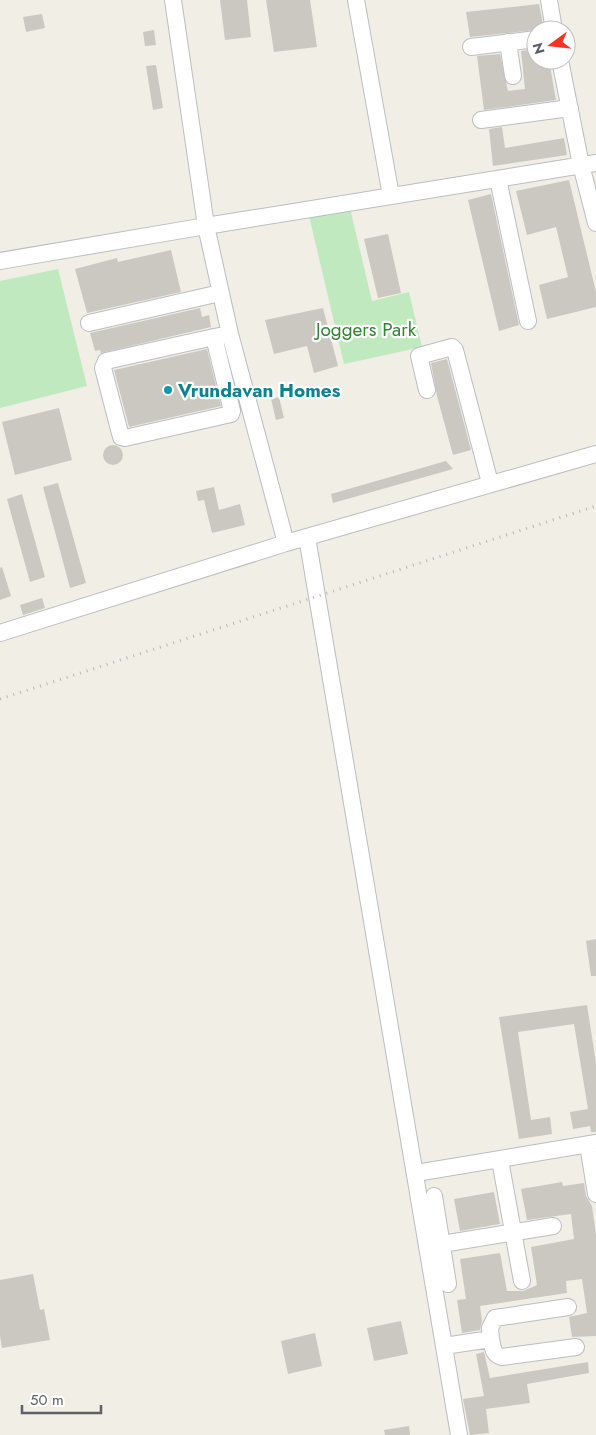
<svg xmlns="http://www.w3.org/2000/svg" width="596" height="1435" font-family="Jost,sans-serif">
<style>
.green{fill:#c1e9c0}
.building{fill:#cbc8c2}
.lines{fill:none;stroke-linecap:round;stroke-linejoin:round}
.minor-casing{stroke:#babdc2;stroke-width:18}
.minor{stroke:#fff;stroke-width:16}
.rail{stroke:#b6b7b8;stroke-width:3;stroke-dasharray:1 6;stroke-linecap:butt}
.culture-dot{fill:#0f9aa8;stroke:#fff;stroke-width:2}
.labels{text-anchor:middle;stroke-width:4.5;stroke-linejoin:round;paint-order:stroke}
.park-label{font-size:19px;fill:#2f8431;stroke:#fff}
.culture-label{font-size:19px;font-weight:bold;fill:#0d838f;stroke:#fff;text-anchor:start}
</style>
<rect width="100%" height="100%" fill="#f0eee5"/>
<path class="green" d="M 350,208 L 372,301 L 409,292 L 422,347 L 344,364 L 309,216 Z
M 58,269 L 87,386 L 0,408 L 0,281 Z"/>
<path class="building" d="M 220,0 L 247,0 L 251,37 L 225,40 Z
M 266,0 L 310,0 L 317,47 L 274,52 Z
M 539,4 L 544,29 L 470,37 L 466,12 Z
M 42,14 L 45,28 L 26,32 L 23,17 Z
M 154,30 L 156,45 L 145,46 L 143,32 Z
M 536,49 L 536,60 L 549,60 L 556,100 L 484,110 L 477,56 L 500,54 L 508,91 L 525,89 L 521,51 Z
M 156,65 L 163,108 L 153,110 L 146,66 Z
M 502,127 L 505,148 L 564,138 L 567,155 L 493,166 L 489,129 Z
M 569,180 L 596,292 L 596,307 L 547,319 L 539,285 L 568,277 L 556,227 L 527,235 L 516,191 Z
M 491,194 L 519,325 L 499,331 L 468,200 Z
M 388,234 L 401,293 L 378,298 L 364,239 Z
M 171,250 L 181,292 L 87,313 L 75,269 L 117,258 L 118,262 Z
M 200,308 L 202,317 L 209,315 L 211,327 L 101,353 L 100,350 L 95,351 L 90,333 Z
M 323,308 L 338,366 L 314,373 L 307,346 L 274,354 L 265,320 Z
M 207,349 L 221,406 L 129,427 L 114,370 Z
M 447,359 L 471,450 L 453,455 L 437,396 L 431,363 Z
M 279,397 L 284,418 L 276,420 L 271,399 Z
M 59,408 L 72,460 L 15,475 L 2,422 Z
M103 455a10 10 0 1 1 20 0a10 10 0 1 1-20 0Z
M 446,461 L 453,469 L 333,503 L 331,494 Z
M 58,483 L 86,583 L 70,588 L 43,487 Z
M 214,487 L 219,510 L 240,504 L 245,525 L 212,533 L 204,500 L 198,501 L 196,491 Z
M 22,494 L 45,577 L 30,582 L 7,499 Z
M 2,567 L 11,596 L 0,600 L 0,568 Z
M 42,598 L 45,608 L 23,615 L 20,605 Z
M 596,939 L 596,976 L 591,976 L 586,941 Z
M 587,1005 L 596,1063 L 596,1132 L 591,1132 L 590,1126 L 573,1129 L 570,1112 L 588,1109 L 574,1024 L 518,1032 L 531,1120 L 550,1117 L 552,1134 L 519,1139 L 499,1017 Z
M 562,1182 L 563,1186 L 584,1183 L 586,1196 L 592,1206 L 596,1235 L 596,1336 L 572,1337 L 569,1317 L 587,1313 L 582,1279 L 566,1281 L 567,1293 L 480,1306 L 482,1321 L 480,1330 L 462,1333 L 457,1300 L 466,1299 L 460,1259 L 500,1253 L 507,1291 L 523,1291 L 537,1285 L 531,1247 L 574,1239 L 571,1214 L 527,1220 L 521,1189 Z
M 494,1192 L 500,1224 L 460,1231 L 454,1199 Z
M 33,1274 L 40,1310 L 44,1309 L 50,1340 L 2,1348 L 0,1336 L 0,1280 Z
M 401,1321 L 408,1354 L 374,1361 L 367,1328 Z
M 315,1333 L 322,1366 L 288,1374 L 281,1341 Z
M 484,1352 L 490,1378 L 588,1362 L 589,1373 L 527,1384 L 530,1403 L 486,1409 L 489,1433 L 470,1435 L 463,1399 L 484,1396 L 476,1354 Z
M 409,1426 L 410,1435 L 385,1435 L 384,1430 Z"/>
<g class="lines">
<defs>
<path id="minor" d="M 356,0 L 391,196
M 549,0 L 554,30
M 508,42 L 513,76
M 471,47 L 536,39
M 560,60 L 581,165 L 596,223
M 481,120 L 570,108
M 498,179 L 528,321
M 0,261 L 206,226 L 173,0
M 89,323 L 220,293
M 214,337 L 232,411 L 231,414 L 125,438 L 121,437 L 103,368 L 106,361 L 214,337 L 230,334
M 427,390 L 419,356 L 452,347 L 455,350 L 490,483
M 307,537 L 459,1435
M 286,543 L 230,334 L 206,226 L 596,163
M 0,633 L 286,543 L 596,454
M 588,1145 L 596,1194
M 500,1160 L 522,1281
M 416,1173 L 596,1143
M 434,1196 L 448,1284
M 442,1244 L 553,1226
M 491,1339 L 490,1328 L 495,1318 L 568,1307
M 444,1346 L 491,1339 C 493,1348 493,1355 502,1357 L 576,1347"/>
</defs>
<use href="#minor" class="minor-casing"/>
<use href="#minor" class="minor"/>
<path class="rail" d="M 0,699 L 596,506"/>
</g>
<circle class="culture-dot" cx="168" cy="390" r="5"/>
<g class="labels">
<g class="park-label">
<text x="366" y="336">Joggers Park</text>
</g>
<g class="culture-label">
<text x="178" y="397">Vrundavan Homes</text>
</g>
</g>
<g transform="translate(551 45) rotate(255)"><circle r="24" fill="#ffffff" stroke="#bec0c2"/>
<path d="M0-4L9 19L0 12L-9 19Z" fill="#f53326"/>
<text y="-8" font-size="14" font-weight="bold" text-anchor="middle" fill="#5d6167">N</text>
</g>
<path d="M22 1405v8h79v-8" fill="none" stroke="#5d6167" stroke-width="2.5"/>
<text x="30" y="1405" font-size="15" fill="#5d6167" stroke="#ffffff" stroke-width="4" paint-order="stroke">50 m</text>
</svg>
